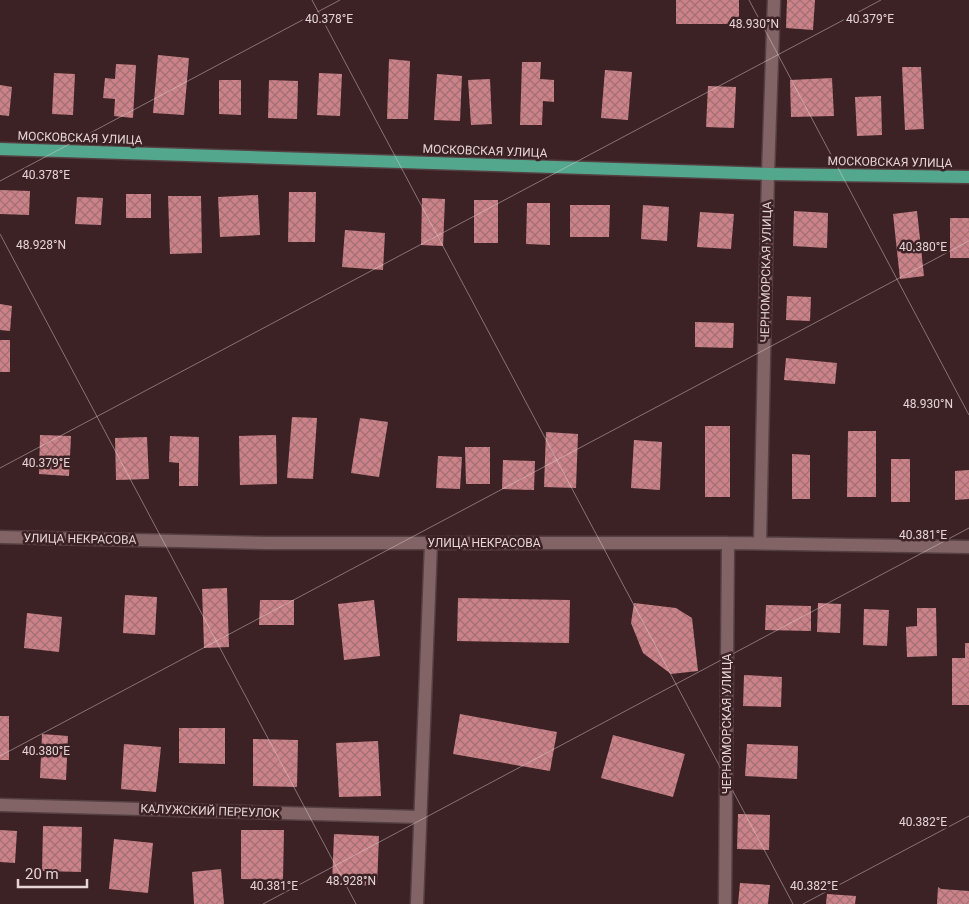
<svg xmlns="http://www.w3.org/2000/svg" width="969" height="904" font-family="Roboto,sans-serif">
<style>
.building{fill:url(#building-cross-hatch)}
.lines{fill:none;stroke-linecap:round;stroke-linejoin:round}
.minor-casing{stroke:#553f42;stroke-width:15}
.major-casing{stroke:#553f42;stroke-width:15}
.minor{stroke:#826466;stroke-width:12}
.major{stroke:#53a78d;stroke-width:12}
.ticks{fill:none;stroke:#e6d4d5;stroke-width:1;stroke-opacity:0.45}
.labels{text-anchor:middle;stroke-width:5;stroke-linejoin:round;paint-order:stroke}
.street-label{font-size:12px;fill:#e6d4d5;stroke:#3c2225}
.ticks-label{font-size:12px;text-anchor:middle;fill:#e6d4d5;stroke:#3c2225;stroke-width:5;stroke-linejoin:round;paint-order:stroke}
</style>
<defs>
<pattern id="building-cross-hatch" width="8" height="8" patternUnits="userSpaceOnUse" patternTransform="scale(1.25)"><rect width="8" height="8" fill="#cb8389"/><path d="M0 0l8 8M0 8l8-8" fill="none" stroke="#a36f73"/></pattern>
</defs>
<rect width="100%" height="100%" fill="#3c2225"/>
<path class="building" d="M 676,0 L 739,0 L 739,24 L 676,24 Z
M 787,0 L 815,0 L 813,30 L 786,28 Z
M 158,55 L 189,58 L 184,115 L 153,113 Z
M 389,59 L 410,61 L 408,119 L 387,119 Z
M 522,62 L 541,62 L 540,79 L 554,80 L 554,102 L 543,101 L 542,125 L 520,125 Z
M 116,64 L 136,65 L 133,118 L 114,116 L 115,99 L 103,98 L 105,78 L 115,79 Z
M 902,67 L 921,67 L 924,129 L 905,130 Z
M 605,70 L 632,72 L 628,120 L 601,118 Z
M 54,73 L 75,74 L 73,115 L 52,114 Z
M 319,73 L 342,74 L 340,116 L 317,115 Z
M 437,74 L 462,76 L 460,121 L 434,120 Z
M 832,78 L 834,116 L 791,117 L 790,80 Z
M 490,79 L 492,124 L 471,125 L 468,80 Z
M 219,80 L 241,80 L 241,115 L 219,114 Z
M 269,80 L 298,81 L 297,119 L 268,118 Z
M 0,85 L 12,87 L 9,116 L 0,115 Z
M 708,86 L 736,87 L 734,128 L 706,127 Z
M 881,96 L 882,135 L 857,136 L 855,97 Z
M 0,190 L 30,191 L 29,215 L 0,214 Z
M 289,192 L 316,192 L 315,242 L 288,242 Z
M 126,194 L 151,194 L 151,218 L 126,218 Z
M 258,195 L 260,235 L 220,237 L 218,197 Z
M 168,196 L 201,196 L 202,253 L 170,254 Z
M 77,197 L 103,198 L 101,225 L 75,224 Z
M 422,198 L 445,199 L 443,246 L 421,245 Z
M 474,200 L 498,200 L 498,243 L 474,243 Z
M 527,203 L 550,203 L 550,245 L 526,244 Z
M 570,205 L 610,205 L 609,237 L 570,237 Z
M 643,205 L 669,207 L 667,241 L 641,239 Z
M 794,211 L 828,213 L 827,248 L 793,246 Z
M 917,211 L 924,276 L 900,279 L 893,214 Z
M 700,212 L 734,214 L 731,249 L 697,247 Z
M 950,218 L 969,218 L 969,258 L 950,258 Z
M 345,230 L 385,233 L 383,270 L 342,267 Z
M 787,296 L 811,297 L 810,321 L 786,320 Z
M 0,304 L 12,306 L 10,331 L 0,330 Z
M 695,322 L 734,323 L 733,348 L 695,347 Z
M 0,340 L 10,340 L 10,372 L 0,372 Z
M 786,358 L 837,363 L 835,384 L 784,380 Z
M 292,417 L 317,418 L 313,479 L 287,478 Z
M 360,418 L 388,422 L 379,477 L 351,473 Z
M 705,426 L 730,426 L 730,497 L 705,497 Z
M 848,431 L 876,431 L 876,497 L 847,497 Z
M 546,432 L 578,434 L 576,488 L 544,487 Z
M 40,435 L 71,436 L 69,476 L 39,474 Z
M 276,435 L 277,484 L 240,485 L 239,436 Z
M 170,436 L 199,437 L 198,486 L 179,486 L 179,463 L 169,462 Z
M 147,437 L 149,479 L 116,480 L 115,438 Z
M 634,440 L 662,442 L 660,490 L 631,488 Z
M 465,447 L 490,447 L 490,484 L 466,484 Z
M 792,454 L 810,455 L 810,499 L 792,499 Z
M 438,456 L 462,457 L 460,489 L 436,488 Z
M 891,459 L 910,459 L 910,502 L 891,502 Z
M 503,460 L 535,461 L 534,490 L 502,489 Z
M 969,470 L 969,499 L 955,500 L 955,471 Z
M 227,588 L 229,647 L 204,648 L 202,589 Z
M 125,595 L 157,597 L 155,635 L 123,633 Z
M 458,598 L 570,600 L 569,643 L 457,641 Z
M 260,600 L 294,600 L 294,625 L 259,625 Z
M 374,600 L 380,656 L 344,660 L 338,604 Z
M 634,603 L 676,608 L 692,618 L 698,671 L 671,674 L 643,653 L 631,623 Z
M 818,603 L 841,604 L 840,633 L 817,632 Z
M 766,605 L 811,606 L 811,631 L 765,630 Z
M 917,608 L 936,608 L 937,656 L 907,657 L 906,627 L 917,626 Z
M 864,609 L 889,610 L 887,646 L 863,645 Z
M 27,613 L 62,617 L 59,652 L 24,648 Z
M 965,643 L 969,643 L 969,705 L 952,705 L 952,658 L 965,658 Z
M 744,675 L 782,677 L 781,707 L 743,706 Z
M 460,714 L 557,732 L 550,771 L 453,754 Z
M 0,716 L 9,716 L 9,760 L 0,760 Z
M 179,728 L 225,728 L 225,764 L 179,763 Z
M 42,734 L 68,736 L 66,780 L 40,778 Z
M 613,735 L 685,754 L 673,797 L 601,778 Z
M 253,739 L 298,740 L 297,787 L 253,786 Z
M 378,741 L 381,796 L 339,797 L 336,743 Z
M 124,744 L 161,747 L 156,792 L 121,789 Z
M 747,744 L 798,746 L 797,779 L 745,776 Z
M 738,814 L 770,815 L 769,850 L 737,849 Z
M 43,826 L 82,827 L 81,872 L 42,871 Z
M 0,830 L 17,831 L 15,863 L 0,862 Z
M 241,830 L 284,830 L 283,880 L 241,879 Z
M 334,834 L 379,836 L 377,886 L 332,884 Z
M 114,839 L 153,843 L 148,893 L 109,889 Z
M 221,869 L 224,904 L 194,904 L 192,872 Z
M 740,883 L 770,885 L 768,904 L 738,904 Z
M 938,887 L 941,889 L 969,891 L 969,904 L 937,904 Z
M 827,894 L 856,896 L 855,904 L 826,904 Z"/>
<g class="lines">
<defs>
<path id="minor" d="M 0,537 L 266,543 L 728,543 L 969,547
M 760,543 L 768,174 L 774,0
M 0,805 L 420,817
M 417,904 L 431,543
M 725,904 L 728,543"/>
<path id="major" d="M 0,149 L 768,174 L 969,177"/>
</defs>
<use href="#minor" class="minor-casing"/>
<use href="#major" class="major-casing"/>
<use href="#minor" class="minor"/>
<use href="#major" class="major"/>
</g>
<path class="ticks" d="M 312,0 L 793,904M 749,0 L 969,415M 0,181 L 340,0M 0,234 L 356,904M 0,468 L 881,0M 0,756 L 969,241M 263,904 L 969,528M 803,904 L 969,816"/>
<g class="labels">
<g class="street-label">
<text transform="translate(80 138) rotate(2)" y="4">МОСКОВСКАЯ УЛИЦА</text>
<text transform="translate(485 151) rotate(2)" y="4">МОСКОВСКАЯ УЛИЦА</text>
<text transform="translate(890 162) rotate(1)" y="4">МОСКОВСКАЯ УЛИЦА</text>
<text transform="translate(766 272) rotate(-89)" y="4">ЧЕРНОМОРСКАЯ УЛИЦА</text>
<text transform="translate(80 539) rotate(1)" y="4">УЛИЦА НЕКРАСОВА</text>
<text x="484" y="547">УЛИЦА НЕКРАСОВА</text>
<text transform="translate(727 724) rotate(-90)" y="4">ЧЕРНОМОРСКАЯ УЛИЦА</text>
<text transform="translate(210 811) rotate(2)" y="4">КАЛУЖСКИЙ ПЕРЕУЛОК</text>
</g>
</g>
<g class="ticks-label">
<text x="329" y="23">40.378°E</text>
<text x="870" y="23">40.379°E</text>
<text x="754" y="28">48.930°N</text>
<text x="46" y="179">40.378°E</text>
<text x="41" y="249">48.928°N</text>
<text x="923" y="251">40.380°E</text>
<text x="928" y="408">48.930°N</text>
<text x="46" y="467">40.379°E</text>
<text x="923" y="539">40.381°E</text>
<text x="46" y="755">40.380°E</text>
<text x="923" y="826">40.382°E</text>
<text x="351" y="885">48.928°N</text>
<text x="274" y="890">40.381°E</text>
<text x="814" y="890">40.382°E</text>
</g>
<path d="M18 879v8h69v-8" fill="none" stroke="#e6d4d5" stroke-width="2.5"/>
<text x="25" y="879" font-size="15" fill="#e6d4d5" stroke="#3c2225" stroke-width="4" paint-order="stroke">20 m</text>
</svg>
